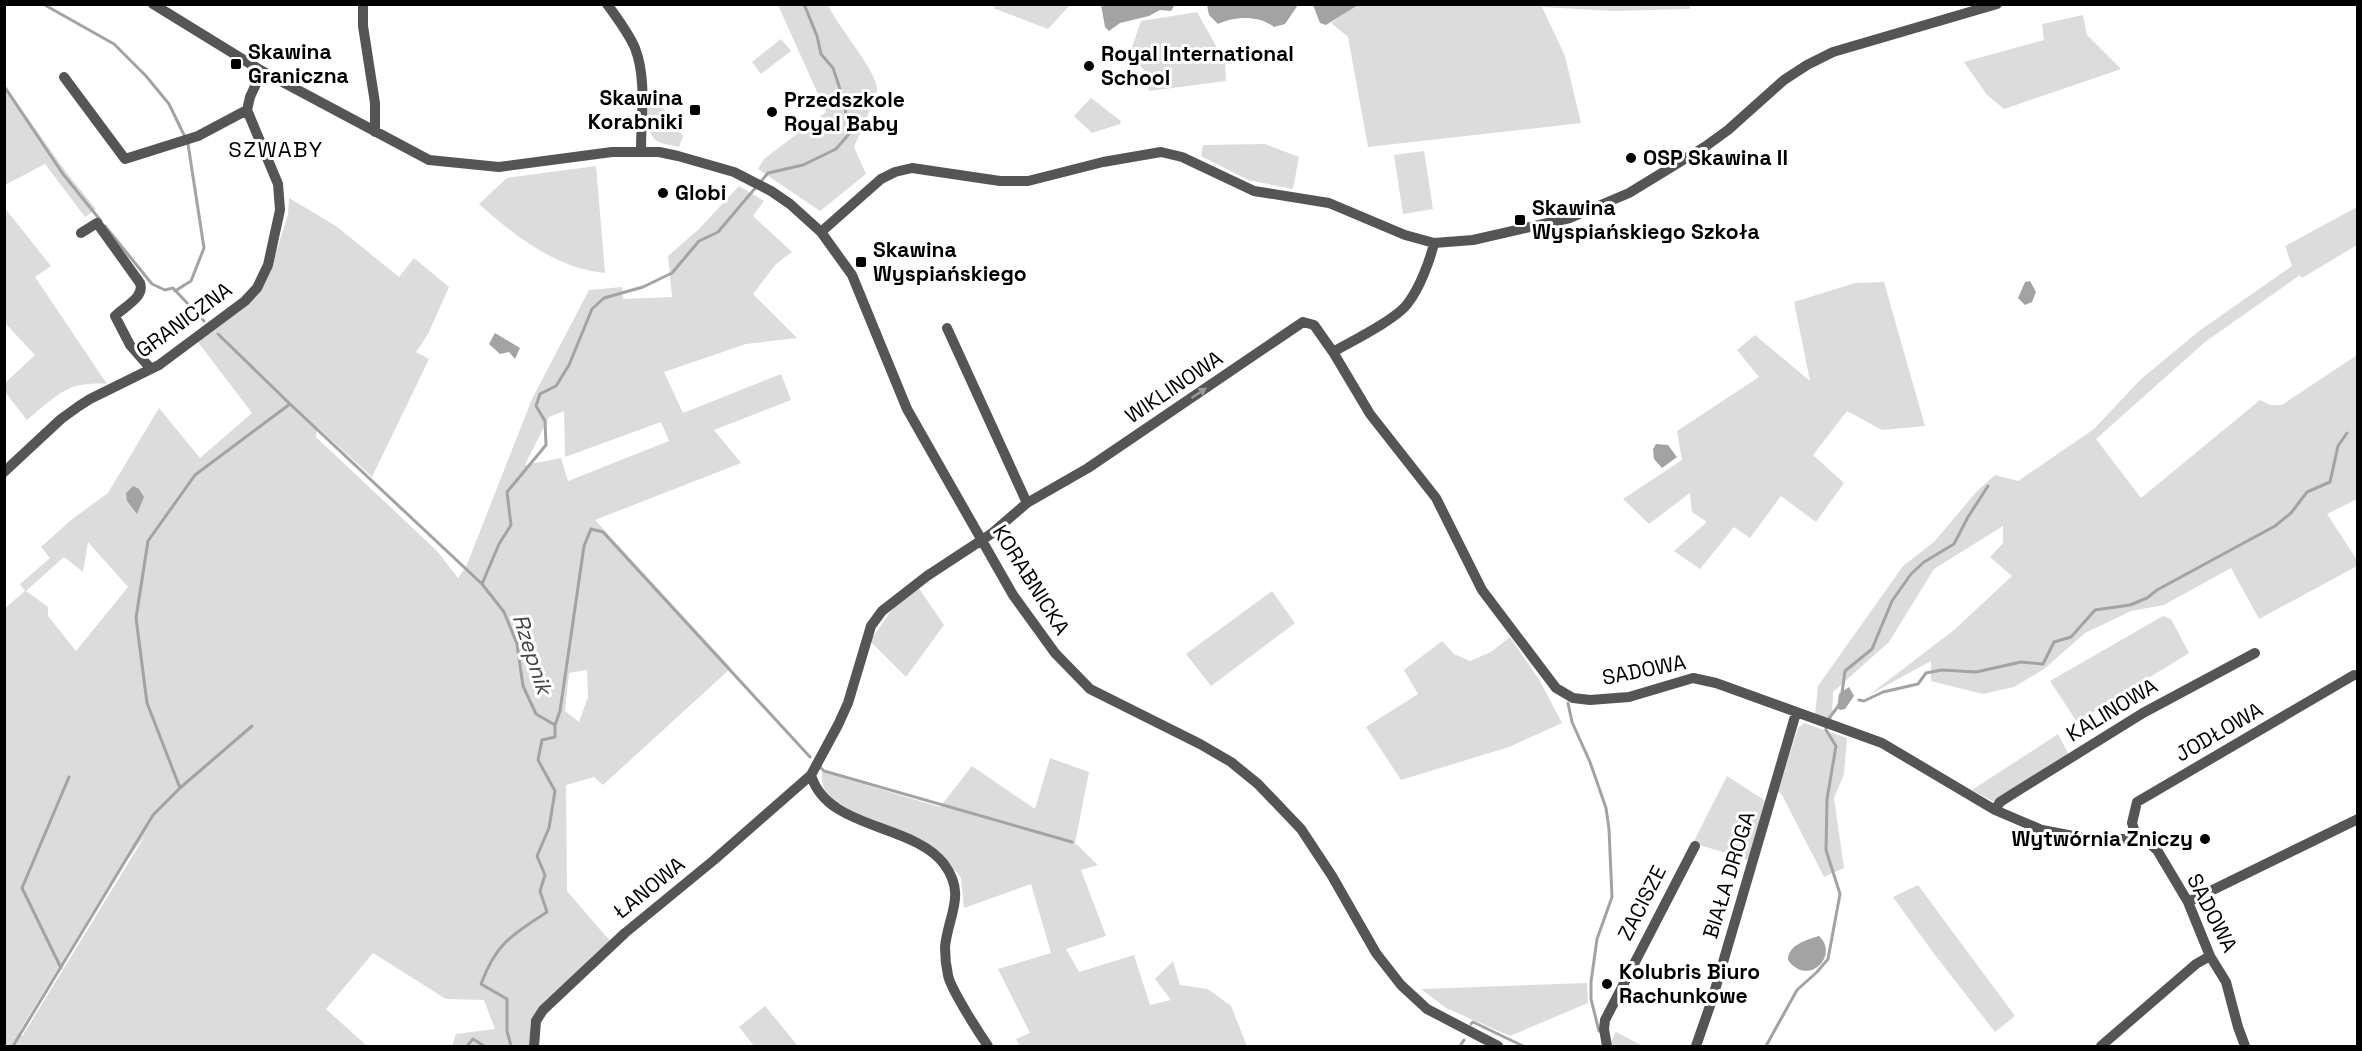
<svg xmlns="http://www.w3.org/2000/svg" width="2362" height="1051" font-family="'Space Grotesk',sans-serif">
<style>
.green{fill:#dcdcdc;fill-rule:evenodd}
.water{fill:#a3a3a3}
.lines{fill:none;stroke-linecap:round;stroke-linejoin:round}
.stream{stroke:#a3a3a3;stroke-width:3}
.minor{stroke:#555;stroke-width:10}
.oneway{fill:#999}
.poi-dot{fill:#000;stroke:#fff;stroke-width:2}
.labels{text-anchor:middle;stroke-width:6;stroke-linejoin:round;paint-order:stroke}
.poi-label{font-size:21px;font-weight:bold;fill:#000;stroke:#fff;text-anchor:start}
.street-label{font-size:21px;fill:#000;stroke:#fff}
.neighbourhood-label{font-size:22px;letter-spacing:1.5px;fill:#000;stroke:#fff}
.water-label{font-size:22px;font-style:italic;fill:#444;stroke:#fff}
</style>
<rect width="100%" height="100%" fill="#fff"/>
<path class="green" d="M 1358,4 L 1690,5 L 1690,9 L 1613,11 L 1542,7 L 1565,56 L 1581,123 L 1368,147 L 1348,37 L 1331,23 Z
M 778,5 L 828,5 C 837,26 878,72 877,90 C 876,99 859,135 854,147 L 866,174 L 820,211 L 758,169 L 764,159 L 826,112 Z
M 997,5 L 997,4 L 1070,5 L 1048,29 L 993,8 Z
M 1197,12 L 1225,62 L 1226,81 L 1149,91 L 1145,71 L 1130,53 L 1141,21 Z
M 2083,15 L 2087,35 L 2121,69 L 2004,109 L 1987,95 L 1964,62 L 2044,40 L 2042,24 Z
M 781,39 L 791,51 L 761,74 L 752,62 Z
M 4,84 L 66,172 L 96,209 L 85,217 L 45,164 L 5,185 Z
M 1091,98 L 1121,121 L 1120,124 L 1092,133 L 1074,116 Z
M 652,102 L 659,105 L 669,114 L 667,117 L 683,136 L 679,147 C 673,145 665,145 659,142 C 647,137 643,110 652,102 Z
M 1265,144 L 1299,157 L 1293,189 L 1248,180 L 1201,156 L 1203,145 Z
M 1424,151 L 1433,209 L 1403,214 L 1394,155 Z
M 596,166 L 605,273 C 555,268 515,236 479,204 L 507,178 Z
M 739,186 L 764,201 L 753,216 L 792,252 L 776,264 L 753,294 L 797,338 L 746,344 L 664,372 L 683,413 L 781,374 L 791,400 L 714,430 L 741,463 L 595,520 L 731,668 L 603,785 L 594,777 L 566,785 L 567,891 L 610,941 L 544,1002 L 531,1021 L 529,1046 L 452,1046 L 456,1034 L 495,1029 L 484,1000 L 446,999 L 373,953 L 326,1009 L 367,1046 L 5,1046 L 4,609 L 25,591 L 20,584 L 50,558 L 41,547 L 71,520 L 108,493 L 159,408 L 200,458 L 252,413 L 198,342 L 271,267 L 288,215 L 289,198 L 336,226 L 399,277 L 414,258 L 449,287 L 428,334 L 416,352 L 429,359 L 372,477 L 317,427 L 316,437 L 437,551 L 458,578 L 466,567 L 532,399 L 589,290 L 622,287 L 623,299 L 672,297 L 668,256 L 699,229 ZM 564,411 L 565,457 L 661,422 L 669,441 L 568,481 L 561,458 L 525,465 L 549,417 ZM 88,542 L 128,587 L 76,651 L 48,616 L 48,607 L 26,591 L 64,557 L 83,572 ZM 587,670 L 588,697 L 579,722 L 565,711 L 569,673 ZM 146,834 L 23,1035 L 22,1036 L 19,1032 L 110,883 Z
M 4,207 L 51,266 L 35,277 L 107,384 C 66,381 57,396 27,420 L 5,392 L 5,383 L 35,355 L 5,323 Z
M 2357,207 L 2357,245 L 2302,278 L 2300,275 L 2205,342 L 2096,439 L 2141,498 L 2260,400 L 2270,405 L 2282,405 L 2357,355 L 2357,499 L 2327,514 L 2357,560 L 2357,566 L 2259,619 L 2231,568 L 2164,605 L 2131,611 L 2085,633 L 2044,669 L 2014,687 L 1983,694 L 1931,681 L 1931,661 L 1869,695 L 1954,630 L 2012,576 L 1990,557 L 2003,543 L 2003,526 L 1934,569 L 1889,642 L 1833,692 L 1832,719 L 1815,715 L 1818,686 L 1903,566 L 1934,542 L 1977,491 L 1995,475 L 2018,481 L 2094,429 L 2140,380 L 2199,331 L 2292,266 L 2285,246 Z
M 1884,282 L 1925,426 L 1882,430 L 1847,411 L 1813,455 L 1844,483 L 1816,522 L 1781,496 L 1750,538 L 1734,527 L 1700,569 L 1674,551 L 1707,522 L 1692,512 L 1690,493 L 1649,524 L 1623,499 L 1682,460 L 1677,431 L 1759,377 L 1737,350 L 1755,335 L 1810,381 L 1794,302 L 1855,283 Z
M 918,587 L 944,625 L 906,677 L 870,641 L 891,611 Z
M 1272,591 L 1295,623 L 1211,686 L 1186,654 Z
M 2163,616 L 2171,619 L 2189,653 L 2077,722 L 2050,681 Z
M 1510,637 L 1540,681 L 1562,723 L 1509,747 L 1401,780 L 1366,727 L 1418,694 L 1404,670 L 1442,641 L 1454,654 L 1470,661 L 1491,652 Z
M 1804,723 L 1847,738 L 1844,774 L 1834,798 L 1844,868 L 1824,877 L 1782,795 L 1778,791 L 1798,728 Z
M 2058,734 L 2069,755 L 1994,802 L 1972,790 Z
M 1050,758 L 1089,772 L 1075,843 L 1098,865 L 1081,870 L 1106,936 L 1066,949 L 1079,972 L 1134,955 L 1150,1005 L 1171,1000 L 1155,979 L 1173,961 L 1180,985 L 1208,989 L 1231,1006 L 1247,1046 L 1020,1046 L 1016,1039 L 1030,1033 L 998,969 L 1051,953 L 1031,884 L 964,908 L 961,878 L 942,855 L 839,805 C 828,795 820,788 822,772 L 940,807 L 972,766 L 1035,809 Z
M 1727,776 L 1767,802 L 1749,860 L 1693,843 Z
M 1918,885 L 2015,1016 L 1995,1032 L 1932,951 L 1893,897 Z
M 1587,983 L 1588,1003 L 1510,1036 L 1446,1008 L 1421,989 Z
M 765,1006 L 798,1046 L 754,1046 L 739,1027 Z
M 1616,1032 L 1641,1045 L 1641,1046 L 1612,1046 L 1611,1042 Z"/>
<path class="water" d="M 1101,5 L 1173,4 L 1174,6 L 1171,11 L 1160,10 L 1149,16 L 1120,23 L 1109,31 L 1105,27 Z
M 1207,5 L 1297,4 L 1298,5 L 1285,24 L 1274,27 C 1259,15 1234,16 1218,24 L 1209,15 Z
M 1313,5 L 1313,4 L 1358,5 L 1326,25 L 1320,23 Z
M 2030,281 L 2036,292 L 2032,302 L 2025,305 L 2018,298 L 2025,282 Z
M 495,333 L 520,348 L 515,359 L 509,352 L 500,354 L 489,344 Z
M 1656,444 L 1668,445 L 1677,457 L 1662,468 L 1654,459 L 1653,449 Z
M 133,486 L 139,489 L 144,497 L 137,514 L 127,501 L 126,493 Z
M 1849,687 L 1854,696 L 1845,709 L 1840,710 L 1837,708 L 1839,694 Z
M 1819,936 C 1840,955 1808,988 1788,960 C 1788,945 1806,940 1819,936 Z"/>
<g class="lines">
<path class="stream" d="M 43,4 L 114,44 L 146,76 L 169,104 L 185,137
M 4,86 L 63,174 L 101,221
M 105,226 L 152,284 L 165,290 L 173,288 L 204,321
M 175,291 L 191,281 L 204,248 L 188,144
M 218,334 L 290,404 L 482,584
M 1842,693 L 1845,671 L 1872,649 L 1892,601 L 1911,574 L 1924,562 L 1954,544 L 1968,517 L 1988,486
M 1859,700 L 1864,701 L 1883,692 L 1918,684 L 1926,673 L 1942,670 L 1976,672 L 2021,662 L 2043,664 L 2054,642 L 2071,637 L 2095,610 L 2130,605 L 2147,598 L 2157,590 L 2275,526 L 2291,513 L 2307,492 L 2330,482 L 2338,446 L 2347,433
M 1568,703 L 1572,722 L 1590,762 L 1606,808 L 1609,829 L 1612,897 L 1597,939 L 1591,982 L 1591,999 L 1599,1031
M 1827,721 L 1839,705
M 555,725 L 560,711 L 584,546 L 591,529 L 603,532 L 810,757
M 820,767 L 824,771 L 1072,842
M 180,788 L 147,703 L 136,618 L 148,541 L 195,475 L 290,404
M 61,968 L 22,888 L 69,777
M 1471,1024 L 1473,1022 L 1523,1046
M 13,1046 L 153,815 L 180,788 L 252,726
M 467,1046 L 473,1039 L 484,1046
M 511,1046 L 507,1031 L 507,999 L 481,984 C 496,943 512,935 547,912 L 540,891 L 545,875 L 537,856 L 549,828 L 555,791 L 538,760 L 542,740 L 555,737 L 555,725 L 536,714 L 523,686 L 517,644 L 504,612 L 482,584 L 499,544 L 511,525 L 507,492 L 546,445 L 545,421 L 536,406 L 540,394 L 556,386 L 569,365 L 592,309 L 604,298 L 643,287 L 672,273 L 699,241 L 718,232 L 768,173 L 803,165 L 836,149 L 849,134 L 844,101 L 833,68 L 821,54 L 817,36 L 804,4
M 1460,1046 L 1464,1040
M 1766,1046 L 1797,990 L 1817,972 L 1828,959 L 1840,894 L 1826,850 L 1827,799 L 1836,746 L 1826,730 L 1826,725"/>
<path class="minor" d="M 153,4 L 262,71 L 429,160 L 499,167 L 612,152 L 659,152 L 678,156 L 734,172 L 771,191 L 790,204 L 821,232 L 852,275 L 907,409 L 1013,595 L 1055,653 L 1090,689 L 1200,744 L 1231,762 L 1258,784 L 1301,829 L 1332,876 L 1376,953 L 1401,985 L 1427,1009 L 1498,1046
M 363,4 L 363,26 L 375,103 L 375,132
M 607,4 C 617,18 628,32 635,48 C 647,79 641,117 641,150
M 64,77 L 125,159 L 198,136 L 247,110
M 821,232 L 881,179 L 895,172 L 912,168 L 1000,181 L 1028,181 L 1103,162 L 1161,152 L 1182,157 L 1254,191 L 1329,203 L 1405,235 L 1434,243 L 1473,240 L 1570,218 L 1629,193 L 1706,146 L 1728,130 L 1784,80 L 1807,65 L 1833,52 L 1997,4
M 81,233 L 97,223 L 140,283 C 145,297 125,306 115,316 L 130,345 L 151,369
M 1434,243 C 1430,261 1419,289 1408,303 C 1397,319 1352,341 1333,352 L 1370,414 L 1436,498 L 1482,590 L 1556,688 L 1573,698 L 1590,700 L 1629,697 L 1693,678 L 1716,683 L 1882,743 L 1995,810 L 2042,830 L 2089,839 L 2137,839 L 2148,842 L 2157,850 L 2188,902 L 2210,956 L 2226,982 L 2238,1027 L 2245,1046
M 947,328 L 1027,503 L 991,534 L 927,576 L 882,611 L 871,626 L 848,703 L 838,725 L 811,775 C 827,830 913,823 944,864 C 967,895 948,915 945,947 C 945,956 946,966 948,975 C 950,988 979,1033 988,1046
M 4,472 L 61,419 L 79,406 L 90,399 L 159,365 L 245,301 L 257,288 L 268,265 L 280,210 L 278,184 L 247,110 L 250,97 L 262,71
M 1027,503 L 1088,468 L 1303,322 L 1314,325 L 1333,352
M 1995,810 L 2000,802 L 2011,795 L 2143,713 L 2255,653
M 2137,839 L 2132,823 L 2137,802 L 2354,675
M 2188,902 L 2358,819
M 534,1046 L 536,1021 L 543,1010 L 625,933 L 714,860 L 811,775
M 1607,1046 L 1604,1029 L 1605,1020 L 1695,846
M 1696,1046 L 1712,1000 L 1796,713
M 2101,1046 L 2196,964 L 2210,956"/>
</g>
<defs><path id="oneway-solid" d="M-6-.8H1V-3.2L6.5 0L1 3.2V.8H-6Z" transform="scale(1.5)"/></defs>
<use class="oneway" href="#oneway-solid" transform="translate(1199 393) rotate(-34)"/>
<g class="poi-dot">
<rect x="230" y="58" width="12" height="12" rx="3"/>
<circle cx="1089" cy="66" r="6"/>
<rect x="689" y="104" width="12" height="12" rx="3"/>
<circle cx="772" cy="112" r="6"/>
<circle cx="1631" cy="158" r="6"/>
<circle cx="663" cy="193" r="6"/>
<rect x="1514" y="214" width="12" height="12" rx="3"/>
<rect x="855" y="256" width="12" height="12" rx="3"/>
<circle cx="2205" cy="839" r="6"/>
<circle cx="1607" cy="984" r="6"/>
</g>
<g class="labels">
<g class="poi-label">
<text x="248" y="59">Skawina<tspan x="248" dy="24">Graniczna</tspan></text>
<text x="1101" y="61">Royal International<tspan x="1101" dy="24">School</tspan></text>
<text x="683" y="105" text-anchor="end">Skawina<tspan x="683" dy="24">Korabniki</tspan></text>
<text x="784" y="107">Przedszkole<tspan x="784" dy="24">Royal Baby</tspan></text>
<text x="1643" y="165">OSP Skawina II</text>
<text x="675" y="200">Globi</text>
<text x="1532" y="215">Skawina<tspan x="1532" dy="24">Wyspiańskiego Szkoła</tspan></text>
<text x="873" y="257">Skawina<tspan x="873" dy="24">Wyspiańskiego</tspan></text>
<text x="2193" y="846" text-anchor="end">Wytwórnia Zniczy</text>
<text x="1619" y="979">Kolubris Biuro<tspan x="1619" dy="24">Rachunkowe</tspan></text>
</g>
<g class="street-label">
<text transform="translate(184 320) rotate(-36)" y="7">GRANICZNA</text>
<text transform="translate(1174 387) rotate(-34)" y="7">WIKLINOWA</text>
<text transform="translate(1031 580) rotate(58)" y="7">KORABNICKA</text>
<text transform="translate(1644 670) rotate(-11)" y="7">SADOWA</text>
<text transform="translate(2112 710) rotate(-31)" y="7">KALINOWA</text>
<text transform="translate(2219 732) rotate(-30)" y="7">JODŁOWA</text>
<text transform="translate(1729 875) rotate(-73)" y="7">BIAŁA DROGA</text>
<text transform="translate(649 888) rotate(-39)" y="7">ŁANOWA</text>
<text transform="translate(1642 903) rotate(-63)" y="7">ZACISZE</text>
<text transform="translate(2212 913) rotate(63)" y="7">SADOWA</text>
</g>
<g class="neighbourhood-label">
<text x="276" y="157">SZWABY</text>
</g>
<g class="water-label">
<text transform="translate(533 654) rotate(72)" y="8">Rzepnik</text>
</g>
</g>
<rect width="2362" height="1051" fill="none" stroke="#000000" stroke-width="12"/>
</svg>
